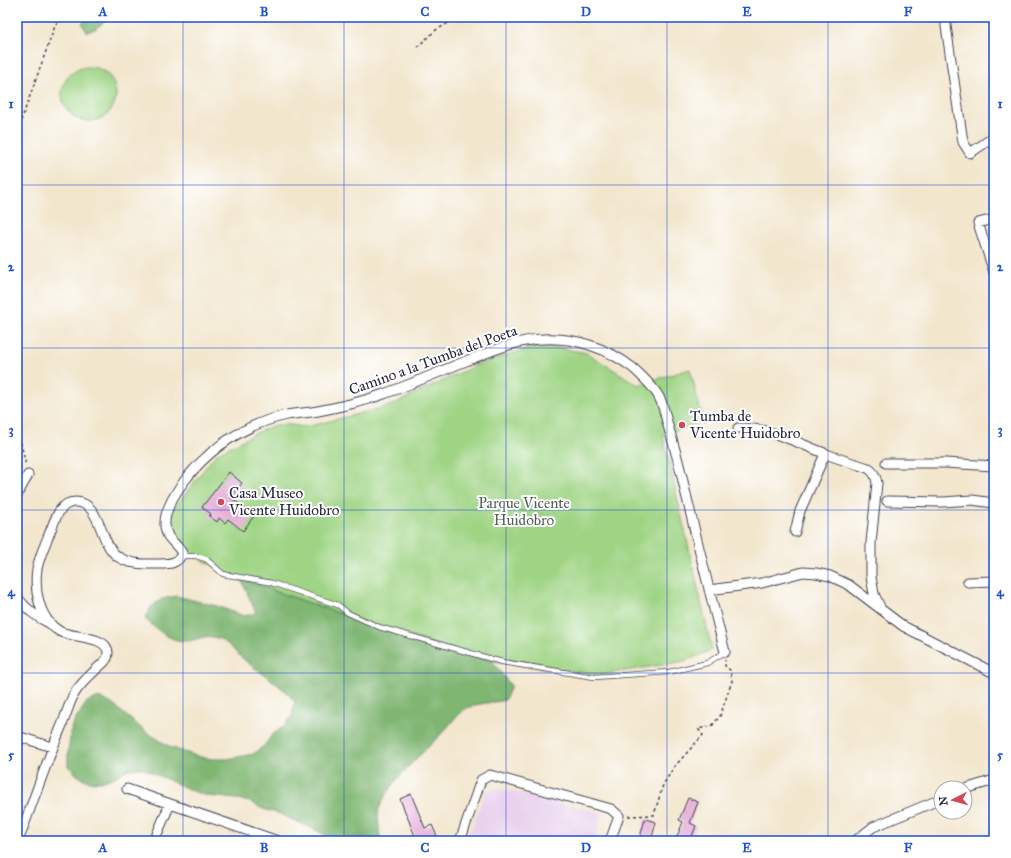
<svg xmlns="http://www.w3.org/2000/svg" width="1011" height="858" font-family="'IM FELL Great Primer',serif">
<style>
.built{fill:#e9d2ed}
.green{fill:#9fd484;stroke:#607b60}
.forest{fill:#7fb672;stroke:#506c56}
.building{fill:#e3a7d4}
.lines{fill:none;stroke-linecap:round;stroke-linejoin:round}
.lane-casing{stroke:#413f51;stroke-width:6}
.street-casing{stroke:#413f51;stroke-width:11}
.path{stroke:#413f51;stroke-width:1.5;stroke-dasharray:3 3;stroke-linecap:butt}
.lane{stroke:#fff;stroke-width:4.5}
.street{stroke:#fff;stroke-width:9}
.grid{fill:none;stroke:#1d4ed8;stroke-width:1;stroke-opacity:0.55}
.poi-dot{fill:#d1495b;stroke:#fff;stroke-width:1.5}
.labels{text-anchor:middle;stroke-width:4;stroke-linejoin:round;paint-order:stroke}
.street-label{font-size:15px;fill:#22223b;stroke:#fff}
.poi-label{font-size:15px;fill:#22223b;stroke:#fff;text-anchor:start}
.park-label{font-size:15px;fill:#4e6055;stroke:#fff}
.neatline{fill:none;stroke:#1d4ed8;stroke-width:1.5}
.grid-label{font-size:13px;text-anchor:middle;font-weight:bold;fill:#1d4ed8}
</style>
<rect width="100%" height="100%" fill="#fff"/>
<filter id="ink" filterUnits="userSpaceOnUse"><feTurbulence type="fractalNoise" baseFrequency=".025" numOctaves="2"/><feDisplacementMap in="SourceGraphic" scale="8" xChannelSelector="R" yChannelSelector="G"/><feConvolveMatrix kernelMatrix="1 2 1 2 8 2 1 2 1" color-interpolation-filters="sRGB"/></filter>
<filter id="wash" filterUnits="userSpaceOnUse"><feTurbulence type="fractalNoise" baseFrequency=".012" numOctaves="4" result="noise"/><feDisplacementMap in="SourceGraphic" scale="16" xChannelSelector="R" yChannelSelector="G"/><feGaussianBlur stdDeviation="0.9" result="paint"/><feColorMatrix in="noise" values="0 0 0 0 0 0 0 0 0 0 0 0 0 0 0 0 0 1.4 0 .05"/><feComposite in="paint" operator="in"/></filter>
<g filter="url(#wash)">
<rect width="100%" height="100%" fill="#f2e6cd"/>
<path class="built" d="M 497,788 L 602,813 L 595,841 L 467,841 L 486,790 Z"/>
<path class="green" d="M62 94a27 27 0 1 1 54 0a27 27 0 1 1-54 0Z
M 541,345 L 587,353 L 638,385 L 690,369 L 703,421 L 663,435 L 712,650 L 685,661 L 600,675 L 492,661 L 386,630 L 241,579 L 188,553 L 171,527 L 169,515 L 216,454 L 256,433 L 275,425 L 289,425 L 306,427 L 389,406 L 481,363 Z"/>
<path class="forest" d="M 87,17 L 110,17 L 95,29 L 87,32 L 82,24 Z
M 241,579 L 386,630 L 492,661 L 511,686 L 505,700 C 493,703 473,703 464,710 C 456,715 450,725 443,732 C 422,755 390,779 379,809 C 377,816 380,832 380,839 L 378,841 L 335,841 L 316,830 L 277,813 L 263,809 L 250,802 L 237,799 L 208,796 L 195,792 L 142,768 L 128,769 L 117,776 L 104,781 L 90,782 L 78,776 L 68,766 L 68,752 L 72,725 L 87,702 L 99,697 L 112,704 L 146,732 L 172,748 L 200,757 L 213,759 L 227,759 L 253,754 L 264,746 L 272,735 L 283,727 L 292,716 L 295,702 C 281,683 259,673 241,657 C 234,651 227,641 217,638 C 205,635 205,637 193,640 C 174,645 159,631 145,619 L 151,607 L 162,599 L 176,596 L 217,606 L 244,616 L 256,613 Z"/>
<g id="blocks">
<path class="building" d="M 229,472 L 242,483 L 231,498 L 254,516 L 243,531 L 228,519 L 225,523 L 219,518 L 217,522 L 209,516 L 211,514 L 202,507 Z
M 411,794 L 425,828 L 432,825 L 437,836 L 431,839 L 432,841 L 417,841 L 400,799 Z
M 688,798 L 698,802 L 690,823 L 696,826 L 690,841 L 675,841 L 683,822 L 679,820 Z
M 645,819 L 656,822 L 651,841 L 639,841 Z"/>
</g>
</g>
<g filter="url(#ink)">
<use href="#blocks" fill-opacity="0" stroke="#413f51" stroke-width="1"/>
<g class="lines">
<defs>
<path id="lane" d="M 181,556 L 196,556 L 206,559 L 223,574 L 272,583 L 338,605 L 348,613 L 379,627 L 502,662 L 594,677 L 669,672 L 707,663 L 725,652"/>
<path id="street" d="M 946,17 L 946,26 L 963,142 L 970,153 L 994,137
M 994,219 L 978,223 L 994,272
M 738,428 C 769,427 795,442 824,453 C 838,459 853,463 868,468 C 874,472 876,476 877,483 L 871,543 L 871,577 L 874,594 L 880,607
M 886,463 L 945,463 L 994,466
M 17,495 L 28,475
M 887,501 L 943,502 L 972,500 L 994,503
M 795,532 L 800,511 L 825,454
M 968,582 L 994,581
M 709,590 L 762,583 L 803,572 L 816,573 L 830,576 L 849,585 L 903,626 L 994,673
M 17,597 C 26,609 36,617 49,623
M 17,736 L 52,747
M 127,789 L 278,841
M 965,789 L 994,780
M 18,841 C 33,802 46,763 62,725 C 66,715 69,704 74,694 C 82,681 94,672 105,661 C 107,659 108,656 108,653 C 108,635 70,638 59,631 C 39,619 34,590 37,569 C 39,558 44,547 48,537 C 54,524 58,502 75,502 C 101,501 99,543 117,556 C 129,565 146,564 160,564 C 170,564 179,563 182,553 C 178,546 171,541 168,536 C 158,518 175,493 185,480 C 211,447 246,424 287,415 C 297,413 307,413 318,411 C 339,407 361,402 381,395 C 412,384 441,371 471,359 C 494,350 517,340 543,339 C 575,337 607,348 633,368 C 642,376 653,386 659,397 C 663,404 665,414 667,422 C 674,445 680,467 685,490 C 698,544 711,599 725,652
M 154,841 L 170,804
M 460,841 L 481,780 L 490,775 L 611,809 L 619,816 L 610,841
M 855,841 L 873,827 L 941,799"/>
</defs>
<use href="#lane" class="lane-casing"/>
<use href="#street" class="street-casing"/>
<path class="path" d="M 417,47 L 436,30 L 459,17
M 17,132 L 55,26 L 62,17
M 17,425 L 26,466
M 628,816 L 654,815 L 663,785 L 674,767 L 703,735 L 698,729 L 712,726 L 720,716 L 732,681 L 730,670 L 725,666 L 725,660"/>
<use href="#lane" class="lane"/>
<use href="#street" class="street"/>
</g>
</g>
<path class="grid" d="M 183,17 L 183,841M 344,17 L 344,841M 506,17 L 506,841M 667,17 L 667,841M 828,17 L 828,841M 17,185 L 994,185M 17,348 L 994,348M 17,510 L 994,510M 17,673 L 994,673"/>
<g class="poi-dot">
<circle cx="682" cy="425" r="4"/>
<circle cx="221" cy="502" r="4"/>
</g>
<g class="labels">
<g class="street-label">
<text transform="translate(433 360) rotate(-20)" y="5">Camino a la Tumba del Poeta</text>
</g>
<g class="poi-label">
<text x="690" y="421">Tumba de<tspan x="690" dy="17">Vicente Huidobro</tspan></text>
<text x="229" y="498">Casa Museo<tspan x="229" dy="17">Vicente Huidobro</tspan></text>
</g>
<g class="park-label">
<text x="524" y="508">Parque Vicente<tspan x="524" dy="17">Huidobro</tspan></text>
</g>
</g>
<rect width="1011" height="858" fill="none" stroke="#fff" stroke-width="44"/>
<g transform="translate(953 800) rotate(264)"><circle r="19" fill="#ffffff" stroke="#a7a7b1"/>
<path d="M0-3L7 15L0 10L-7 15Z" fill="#d1495b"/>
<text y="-6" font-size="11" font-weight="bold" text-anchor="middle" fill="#22223b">N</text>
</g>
<rect x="22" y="22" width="967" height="814" class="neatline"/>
<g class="grid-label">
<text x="103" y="16">A</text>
<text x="264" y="16">B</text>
<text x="425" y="16">C</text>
<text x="586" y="16">D</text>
<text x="747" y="16">E</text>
<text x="908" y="16">F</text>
<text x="11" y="108">1</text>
<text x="1000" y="108">1</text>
<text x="11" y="271">2</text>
<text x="1000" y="271">2</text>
<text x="11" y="434">3</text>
<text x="1000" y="434">3</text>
<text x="11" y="596">4</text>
<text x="1000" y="596">4</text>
<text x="11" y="759">5</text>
<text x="1000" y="759">5</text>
<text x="103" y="852">A</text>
<text x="264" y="852">B</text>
<text x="425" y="852">C</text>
<text x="586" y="852">D</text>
<text x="747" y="852">E</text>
<text x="908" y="852">F</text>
</g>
</svg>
